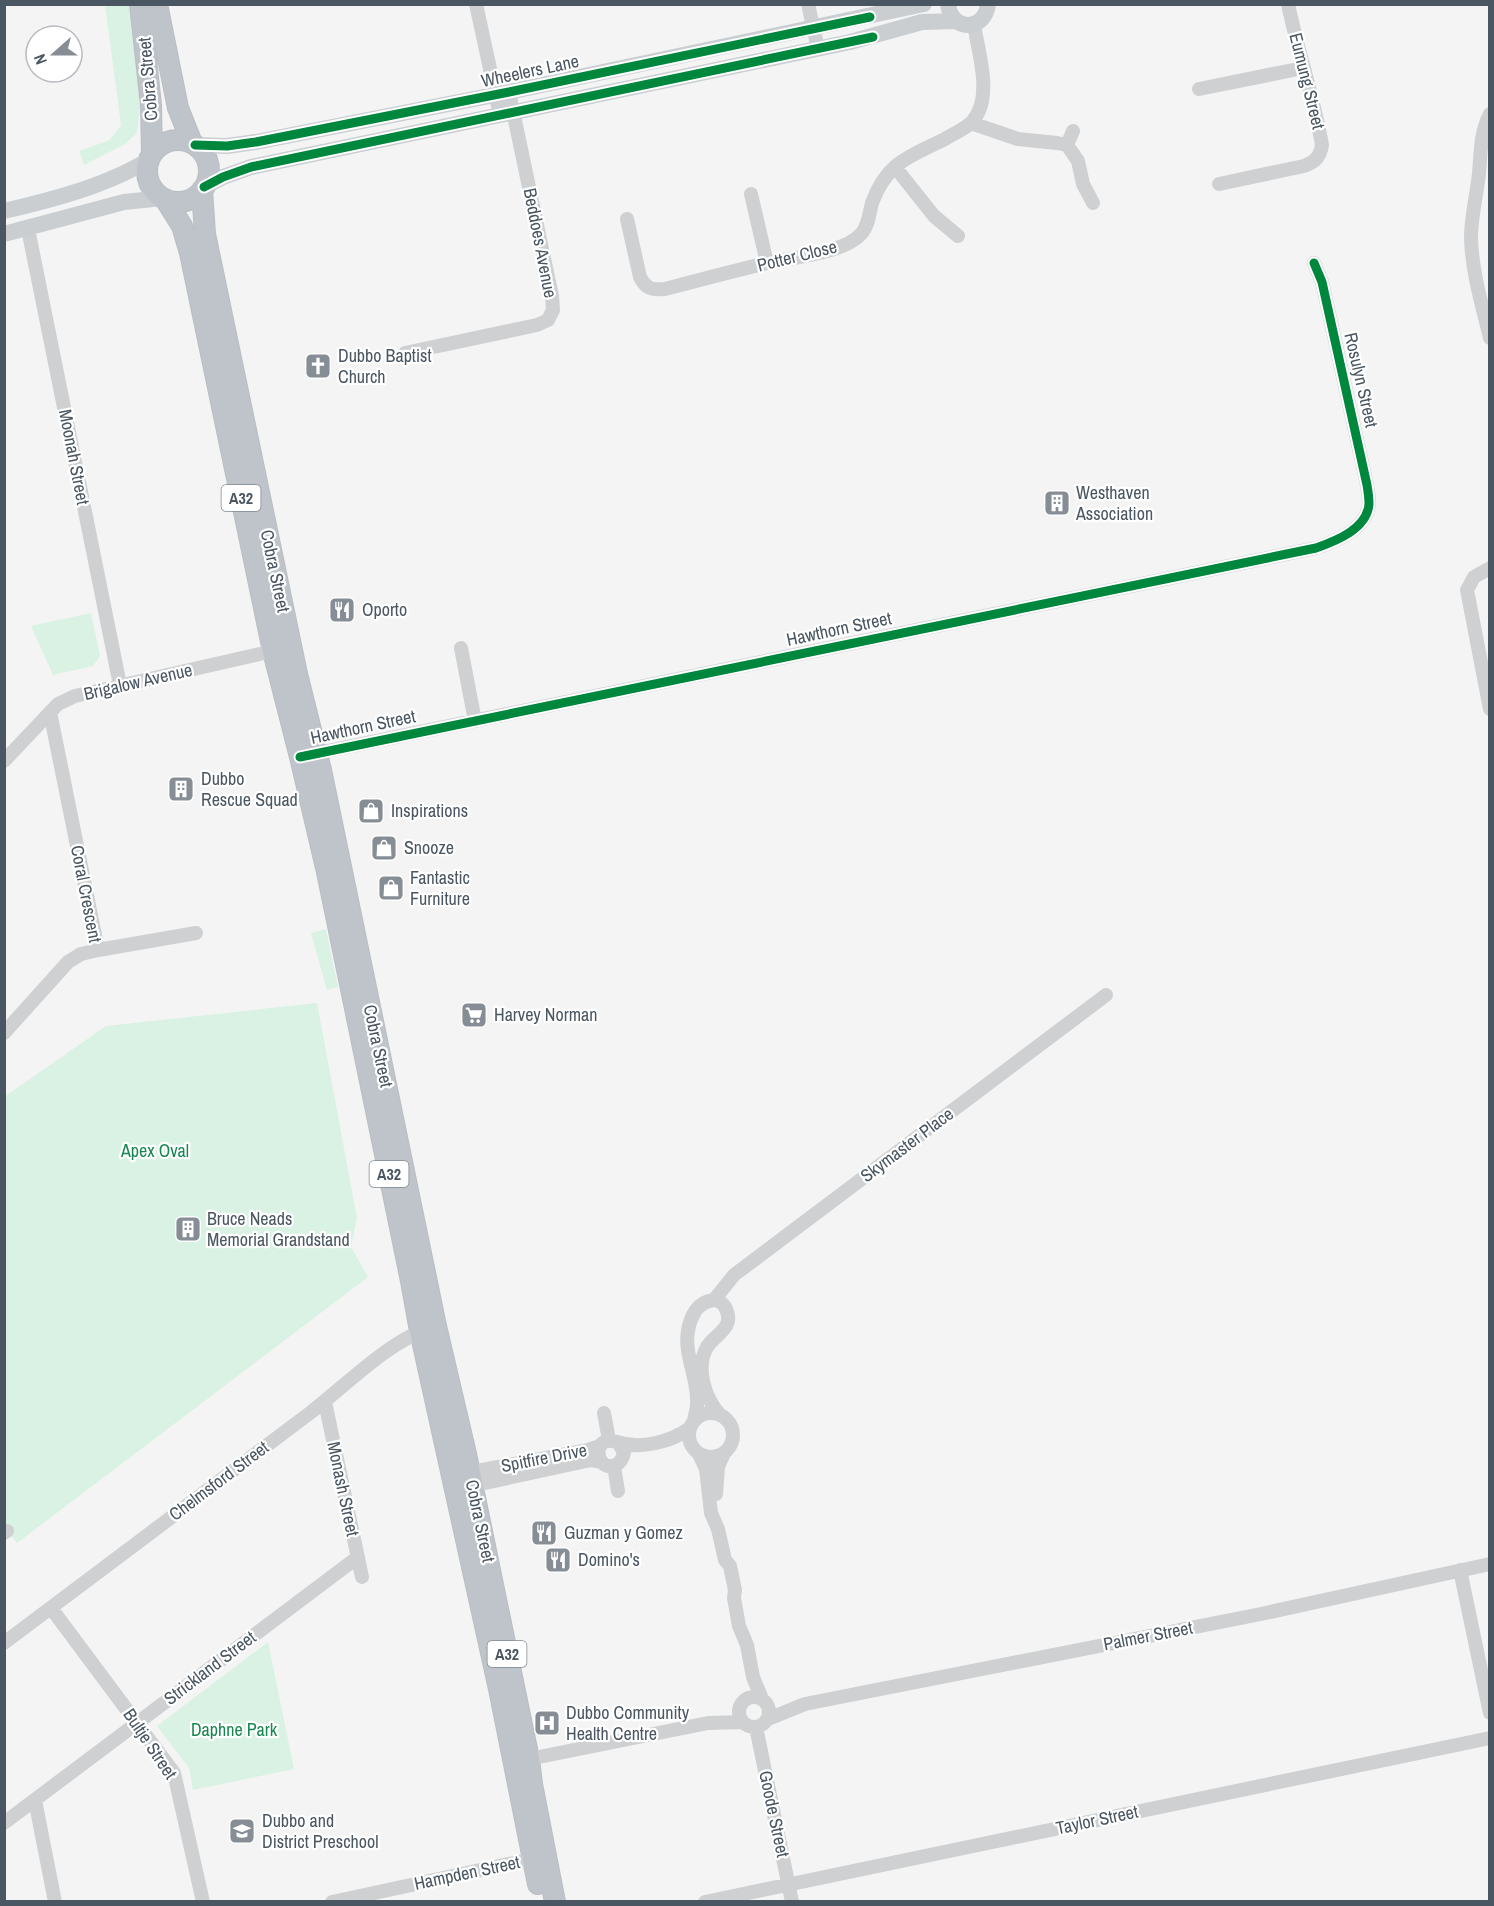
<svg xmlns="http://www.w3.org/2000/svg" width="1494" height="1906" font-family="'Archivo Narrow',sans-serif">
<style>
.green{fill:#d9f2e3}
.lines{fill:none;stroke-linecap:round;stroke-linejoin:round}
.highway-casing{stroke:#b9bec3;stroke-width:22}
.minor{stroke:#ced0d2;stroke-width:14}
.major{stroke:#caced1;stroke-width:16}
.highway{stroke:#bec4c9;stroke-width:20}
.cycleway-casing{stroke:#fff;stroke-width:13}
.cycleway{stroke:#00873e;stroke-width:9}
.labels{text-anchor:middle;stroke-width:4.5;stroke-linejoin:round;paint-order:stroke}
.shield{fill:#fff;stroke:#808990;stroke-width:1.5}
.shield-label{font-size:16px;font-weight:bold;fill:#4a5661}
.street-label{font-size:18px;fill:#4a5661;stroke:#fff}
.poi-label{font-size:18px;fill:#4a5661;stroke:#fff;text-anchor:start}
.park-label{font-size:18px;fill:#17864f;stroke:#fff}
</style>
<rect width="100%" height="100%" fill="#f4f4f4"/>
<path class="green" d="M 105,5 L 131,5 L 140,108 L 137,133 L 125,144 L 84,165 L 79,151 L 110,140 L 121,125 Z
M 91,613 L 100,656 L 93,666 L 53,675 L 31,626 Z
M 326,929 L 338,987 L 327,990 L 311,933 Z
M 317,1003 L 357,1218 L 351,1247 L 368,1277 L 17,1543 L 4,1527 L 4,1097 L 106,1026 Z
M 268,1642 L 294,1769 L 193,1790 L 189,1768 L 157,1726 Z"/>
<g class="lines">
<defs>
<path id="highway" d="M 140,4 L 151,105 L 152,154
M 157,4 L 178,108 L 192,143
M147 171a31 31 0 1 1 62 0a31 31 0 1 1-62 0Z
M 202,190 L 205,234 L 297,674 L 321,770 L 436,1326 L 466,1454 L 529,1759 L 532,1784 L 555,1902
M 165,199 L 182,226 L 190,253 L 273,651 L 300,757 L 327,872 L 411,1281 L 420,1331 L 499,1689 L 538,1884"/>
</defs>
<use href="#highway" class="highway-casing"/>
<path class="minor" d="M 476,4 L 500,115
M 808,4 L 818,49
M 1199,89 L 1303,68
M 1490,114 C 1480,133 1481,152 1479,173 C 1477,194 1471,216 1471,238 C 1472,272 1482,305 1490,338
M 971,123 L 1018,139 L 1057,143 L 1067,145 L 1078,161 L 1083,184 L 1093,203
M 1067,145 L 1073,131
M 895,167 L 934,216 L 958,236
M 1219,184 L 1304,166 C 1315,162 1320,157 1322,145 C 1314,98 1298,52 1288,4
M 751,194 L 767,263
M 627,219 L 640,277 C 646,289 652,290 665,289 C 699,280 733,271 767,263 C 793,257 844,254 862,233 C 869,224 869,214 872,203 C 877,189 885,175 897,165 C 911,154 929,147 945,139 C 953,134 965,129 972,122 C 994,97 978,53 974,24
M 28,229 L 120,685
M 405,353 L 537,325 L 548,320 L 553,310 L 552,296 L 509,92
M 1490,568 L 1474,577 L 1467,590 L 1490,709
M 461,648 L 475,721
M 308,755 L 1316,548 C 1336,541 1367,529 1369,504 C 1369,498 1368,491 1367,485 L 1322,282 L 1314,263
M 4,761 L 58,704 L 75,696 L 273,651 L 279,645
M 98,950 L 196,933
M 4,1033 L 68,962 L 81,954 L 98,950 L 50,712
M 714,1300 L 734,1275 L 1106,995
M 325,1402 L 362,1577
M689 1435a22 22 0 1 1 44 0a22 22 0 1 1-44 0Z
M 604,1413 L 609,1440
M 694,1421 C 695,1414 698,1407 697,1399 C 697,1376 684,1354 688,1331 C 689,1324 692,1316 696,1310 C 704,1300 720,1295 726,1309 C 735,1328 715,1334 707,1347 C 695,1368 705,1398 720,1415
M 619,1443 L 624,1453 C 623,1458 621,1462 616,1465 C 595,1474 590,1433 617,1442 C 640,1450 671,1442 690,1428
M 699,1454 L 706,1469 L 711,1513 L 718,1529 L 725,1560 L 730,1566 L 735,1590 L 734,1598 L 739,1626 L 747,1645 L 753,1677 L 762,1699
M 614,1466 L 618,1491
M 461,1474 L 588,1450 L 600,1446
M 466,1487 L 591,1460 L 602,1462
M 716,1494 L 718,1467 L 724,1453
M 4,1533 L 7,1531
M 1460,1570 L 1490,1713
M 51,1608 L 174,1773 L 203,1902
M 4,1643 C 106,1566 208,1489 310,1413 C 344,1387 389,1341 428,1329
M739 1712a15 15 0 1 1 30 0a15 15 0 1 1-30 0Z
M 768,1719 L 805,1704 L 1261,1614 L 1490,1564
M 756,1727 L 792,1902
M 529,1759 L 708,1723 L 743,1722
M 35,1800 L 55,1902
M 4,1823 L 358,1557
M 332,1902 L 532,1859
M 705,1902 L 1490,1738"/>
<path class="major" d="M 948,4 C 951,32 985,32 988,4
M 195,145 L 227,146 L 256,142 L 509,92 L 924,4
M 204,187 L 223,177 L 251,167 L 850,42 L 922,22 L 956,21
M 4,211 C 52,200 109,185 150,159
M 4,234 L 124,202 L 163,198"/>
<use href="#highway" class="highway"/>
<defs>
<path id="cycleway" d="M 195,145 L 227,146 L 256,142 L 509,92 L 870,17
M 204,187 L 223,177 L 251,167 L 873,37
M 300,757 L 1316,548 C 1336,541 1367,529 1369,504 C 1369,498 1368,491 1367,485 L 1322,282 L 1314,263"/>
</defs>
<use href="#cycleway" class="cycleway-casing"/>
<use href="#cycleway" class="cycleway"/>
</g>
<defs>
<symbol id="church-square" viewBox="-11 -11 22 22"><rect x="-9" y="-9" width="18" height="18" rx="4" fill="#868d94" stroke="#fff"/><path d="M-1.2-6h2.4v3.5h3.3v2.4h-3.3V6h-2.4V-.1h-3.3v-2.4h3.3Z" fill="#fff"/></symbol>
<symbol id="building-square" viewBox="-11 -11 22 22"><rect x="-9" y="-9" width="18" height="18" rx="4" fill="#868d94" stroke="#fff"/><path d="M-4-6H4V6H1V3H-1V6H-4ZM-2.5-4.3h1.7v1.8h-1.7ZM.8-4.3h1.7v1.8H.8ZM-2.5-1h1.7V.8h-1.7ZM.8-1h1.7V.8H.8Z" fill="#fff"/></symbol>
<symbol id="restaurant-square" viewBox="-11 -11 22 22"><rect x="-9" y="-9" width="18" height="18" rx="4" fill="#868d94" stroke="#fff"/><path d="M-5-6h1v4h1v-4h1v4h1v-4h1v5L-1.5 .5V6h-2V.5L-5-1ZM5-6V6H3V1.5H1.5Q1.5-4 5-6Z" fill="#fff"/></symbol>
<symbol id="shop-square" viewBox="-11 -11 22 22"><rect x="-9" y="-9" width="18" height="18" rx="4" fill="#868d94" stroke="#fff"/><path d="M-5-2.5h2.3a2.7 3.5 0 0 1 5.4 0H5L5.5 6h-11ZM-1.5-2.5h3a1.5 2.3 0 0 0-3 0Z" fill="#fff"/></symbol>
<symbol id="supermarket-square" viewBox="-11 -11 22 22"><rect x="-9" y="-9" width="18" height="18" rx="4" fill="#868d94" stroke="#fff"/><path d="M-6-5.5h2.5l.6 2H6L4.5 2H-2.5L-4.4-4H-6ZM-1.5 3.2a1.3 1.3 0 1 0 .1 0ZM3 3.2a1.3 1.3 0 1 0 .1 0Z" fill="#fff"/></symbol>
<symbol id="hospital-square" viewBox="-11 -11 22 22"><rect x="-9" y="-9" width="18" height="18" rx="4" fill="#868d94" stroke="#fff"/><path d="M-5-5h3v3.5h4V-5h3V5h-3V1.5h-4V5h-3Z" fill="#fff"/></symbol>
<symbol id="school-square" viewBox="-11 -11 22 22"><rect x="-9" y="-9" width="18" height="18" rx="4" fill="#868d94" stroke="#fff"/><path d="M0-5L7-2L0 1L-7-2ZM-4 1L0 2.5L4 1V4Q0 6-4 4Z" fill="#fff"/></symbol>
</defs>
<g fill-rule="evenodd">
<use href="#church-square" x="303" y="351" width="30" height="30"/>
<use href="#building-square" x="1042" y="488" width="30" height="30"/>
<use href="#restaurant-square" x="327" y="595" width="30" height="30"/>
<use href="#building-square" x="166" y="774" width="30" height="30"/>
<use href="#shop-square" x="356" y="796" width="30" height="30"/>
<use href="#shop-square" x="369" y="833" width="30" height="30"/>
<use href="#shop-square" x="376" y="873" width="30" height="30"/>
<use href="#supermarket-square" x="459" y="1000" width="30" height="30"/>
<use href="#building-square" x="173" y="1214" width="30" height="30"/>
<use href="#restaurant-square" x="529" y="1518" width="30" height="30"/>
<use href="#restaurant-square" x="543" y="1545" width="30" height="30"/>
<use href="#hospital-square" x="532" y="1708" width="30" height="30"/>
<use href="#school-square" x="227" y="1816" width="30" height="30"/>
</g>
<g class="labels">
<g class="shield">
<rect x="221.5" y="485" width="39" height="26" rx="4.5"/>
<rect x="369.5" y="1161" width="39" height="26" rx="4.5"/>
<rect x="487.5" y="1641" width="39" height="26" rx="4.5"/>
</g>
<g class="shield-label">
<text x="241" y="504">A32</text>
<text x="389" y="1180">A32</text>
<text x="507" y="1660">A32</text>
</g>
<g class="street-label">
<text transform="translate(530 71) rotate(-12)" y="6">Wheelers Lane</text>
<text transform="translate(148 79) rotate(-95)" y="6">Cobra Street</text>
<text transform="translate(1307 81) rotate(76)" y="6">Eumung Street</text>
<text transform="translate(540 243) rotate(79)" y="6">Beddoes Avenue</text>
<text transform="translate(797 256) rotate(-14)" y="6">Potter Close</text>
<text transform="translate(1361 380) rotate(77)" y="6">Rosulyn Street</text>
<text transform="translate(74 457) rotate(79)" y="6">Moonah Street</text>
<text transform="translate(275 571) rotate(78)" y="6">Cobra Street</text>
<text transform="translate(839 629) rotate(-12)" y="6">Hawthorn Street</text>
<text transform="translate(138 682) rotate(-13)" y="6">Brigalow Avenue</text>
<text transform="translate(363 727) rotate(-12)" y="6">Hawthorn Street</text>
<text transform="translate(86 894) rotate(79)" y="6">Coral Crescent</text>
<text transform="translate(378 1046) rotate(78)" y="6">Cobra Street</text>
<text transform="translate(907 1145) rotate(-37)" y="6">Skymaster Place</text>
<text transform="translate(544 1458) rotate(-11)" y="6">Spitfire Drive</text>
<text transform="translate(219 1481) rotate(-37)" y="6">Chelmsford Street</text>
<text transform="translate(343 1489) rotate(78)" y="6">Monash Street</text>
<text transform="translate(480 1521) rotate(78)" y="6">Cobra Street</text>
<text transform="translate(1148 1636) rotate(-11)" y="6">Palmer Street</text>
<text transform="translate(210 1668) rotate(-37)" y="6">Strickland Street</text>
<text transform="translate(150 1744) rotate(56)" y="6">Bultje Street</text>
<text transform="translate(774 1814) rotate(78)" y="6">Goode Street</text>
<text transform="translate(1097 1820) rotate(-12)" y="6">Taylor Street</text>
<text transform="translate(467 1873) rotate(-12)" y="6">Hampden Street</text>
</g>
<g class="poi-label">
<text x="338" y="362">Dubbo Baptist<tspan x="338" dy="21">Church</tspan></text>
<text x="1076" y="499">Westhaven<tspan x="1076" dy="21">Association</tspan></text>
<text x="362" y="616">Oporto</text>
<text x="201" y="785">Dubbo<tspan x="201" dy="21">Rescue Squad</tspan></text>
<text x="391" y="817">Inspirations</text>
<text x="404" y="854">Snooze</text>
<text x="410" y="884">Fantastic<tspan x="410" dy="21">Furniture</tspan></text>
<text x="494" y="1021">Harvey Norman</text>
<text x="207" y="1225">Bruce Neads<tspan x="207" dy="21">Memorial Grandstand</tspan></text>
<text x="564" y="1539">Guzman y Gomez</text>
<text x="578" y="1566">Domino's</text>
<text x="566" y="1719">Dubbo Community<tspan x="566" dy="21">Health Centre</tspan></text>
<text x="262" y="1827">Dubbo and<tspan x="262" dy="21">District Preschool</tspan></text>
</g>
<g class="park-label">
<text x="155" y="1157">Apex Oval</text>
<text x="234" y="1736">Daphne Park</text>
</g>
</g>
<rect width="1494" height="1906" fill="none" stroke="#4a5661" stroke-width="12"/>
<g transform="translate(54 54) rotate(249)"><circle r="28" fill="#ffffff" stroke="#b7bbc0" stroke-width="1.5"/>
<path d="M0-4.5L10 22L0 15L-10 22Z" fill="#868d94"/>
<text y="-9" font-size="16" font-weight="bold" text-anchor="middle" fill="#4a5661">N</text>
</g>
</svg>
